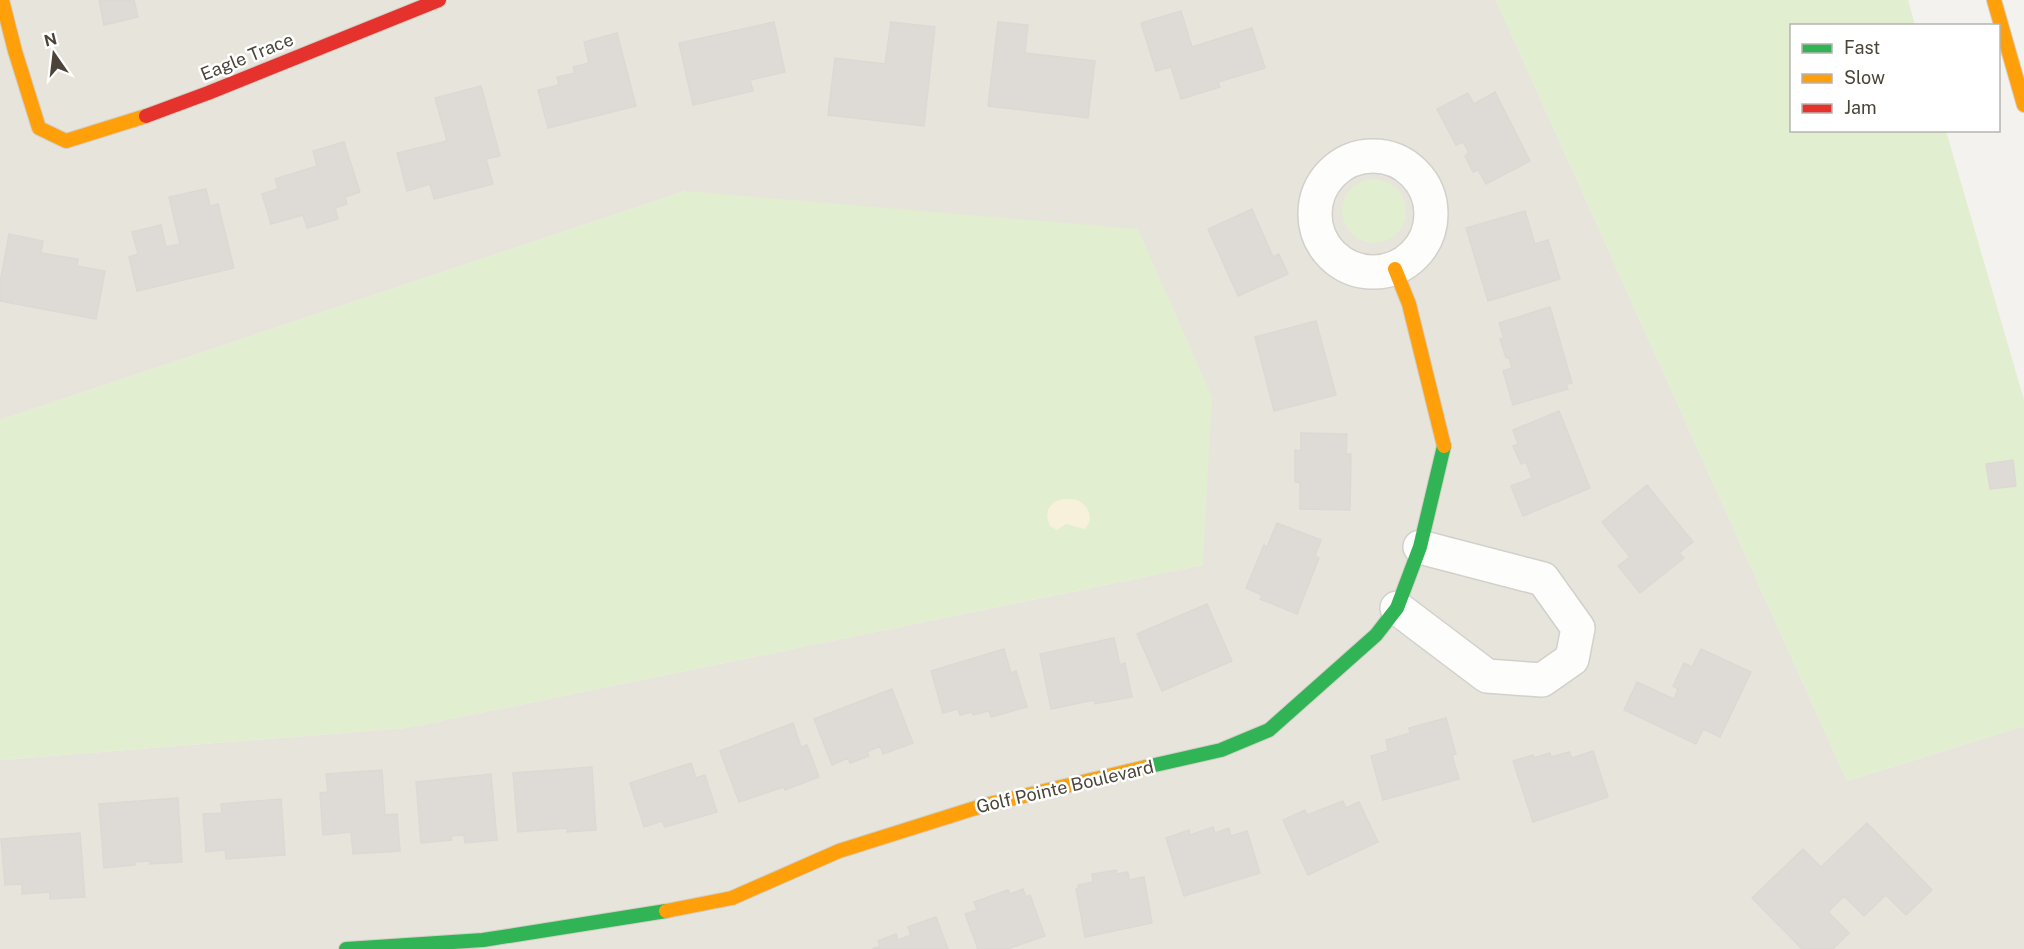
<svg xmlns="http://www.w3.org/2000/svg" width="2024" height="949" font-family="'Public Sans',sans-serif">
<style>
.residential{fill:#e7e4dc}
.green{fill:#e1eecf}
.sand{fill:#f7f0da}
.building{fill:#dedbd6;stroke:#dcd9d4;stroke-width:1.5}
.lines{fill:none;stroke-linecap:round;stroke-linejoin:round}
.street-casing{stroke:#d2d0cb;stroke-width:36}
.fast-casing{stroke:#d3cfc5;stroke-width:16}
.slow-casing{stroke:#d3cfc5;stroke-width:16}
.jam-casing{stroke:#d3cfc5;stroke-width:16}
.street{stroke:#fdfdfc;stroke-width:33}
.fast{stroke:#30b455;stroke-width:14}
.slow{stroke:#ff9f0a;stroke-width:14}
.jam{stroke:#e5322d;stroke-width:14}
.labels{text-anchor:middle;stroke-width:5;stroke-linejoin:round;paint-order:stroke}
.street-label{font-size:18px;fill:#4b4439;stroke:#fff}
</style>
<rect width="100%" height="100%" fill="#f4f2ee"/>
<path class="residential" d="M 0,0 L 1496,0 L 1847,781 L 2024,726 L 2024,949 L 0,949 L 0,760 L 406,728 L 1203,565 L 685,191 L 0,420 Z"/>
<path class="green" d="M 1496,0 L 1908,0 L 1915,25 L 1792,26 L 1792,130 L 1946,131 L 2024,400 L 2024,726 L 1847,781 Z
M1342 211a32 32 0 1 1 64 0a32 32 0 1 1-64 0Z
M 685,191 L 1138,229 L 1212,397 L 1203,565 L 406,728 L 0,760 L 0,420 Z"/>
<path class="sand" d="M 1062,499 C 1069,499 1077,498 1082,503 C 1091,509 1093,523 1084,529 L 1066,524 L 1057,530 L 1050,526 L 1047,518 L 1048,509 L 1054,502 Z"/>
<path class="building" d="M 99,0 L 134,0 L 138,17 L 104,25 Z
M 1181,11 L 1192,47 L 1252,28 L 1265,68 L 1218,82 L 1220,87 L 1181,99 L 1171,67 L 1156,71 L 1141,23 Z
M 774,22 L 785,72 L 750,80 L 753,91 L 693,105 L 679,43 Z
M 891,22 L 935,27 L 924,126 L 828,115 L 835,58 L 885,64 Z
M 998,22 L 1028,25 L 1025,53 L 1095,61 L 1088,118 L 988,106 Z
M 617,33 L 636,106 L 548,128 L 538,90 L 559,85 L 557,77 L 575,73 L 573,67 L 589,63 L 584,42 Z
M 481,86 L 500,156 L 486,159 L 493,184 L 434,199 L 430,184 L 407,191 L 397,153 L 447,141 L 435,98 Z
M 1495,92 L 1530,161 L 1486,184 L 1478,170 L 1473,172 L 1465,156 L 1469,153 L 1463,142 L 1456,145 L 1437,109 L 1468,93 L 1474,104 Z
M 344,142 L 360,192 L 345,197 L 347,204 L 335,208 L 338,219 L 307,228 L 303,215 L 271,224 L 262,194 L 278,189 L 275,179 L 317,166 L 313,151 Z
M 206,189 L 210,206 L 218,204 L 234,268 L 137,291 L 129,257 L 138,254 L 132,232 L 161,225 L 166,247 L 180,244 L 169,197 Z
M 1252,209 L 1273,257 L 1279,254 L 1288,274 L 1238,296 L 1208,229 Z
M 1525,211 L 1535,244 L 1548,240 L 1560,279 L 1488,301 L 1466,228 Z
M 9,234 L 43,241 L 41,253 L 78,259 L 77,266 L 105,271 L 96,319 L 0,301 L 0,283 Z
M 1550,307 L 1572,383 L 1566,384 L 1568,389 L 1513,405 L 1503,371 L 1512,368 L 1509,358 L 1506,358 L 1500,339 L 1504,338 L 1499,323 Z
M 1316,321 L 1336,395 L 1274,411 L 1255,337 Z
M 1559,411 L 1590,488 L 1523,516 L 1511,486 L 1532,478 L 1526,462 L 1521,464 L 1513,446 L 1518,444 L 1513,430 Z
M 1301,433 L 1347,434 L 1346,454 L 1351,454 L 1350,510 L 1300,509 L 1300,483 L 1295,482 L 1295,450 L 1301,451 Z
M 2013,460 L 2016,486 L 1990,489 L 1986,464 Z
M 1647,485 L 1693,542 L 1679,553 L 1684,558 L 1640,593 L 1618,566 L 1630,557 L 1602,522 Z
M 1277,523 L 1321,540 L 1315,556 L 1319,558 L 1297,614 L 1260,599 L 1262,595 L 1246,588 L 1264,545 L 1267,547 Z
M 1207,604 L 1232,661 L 1162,691 L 1137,634 Z
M 1114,638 L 1120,665 L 1125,663 L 1132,697 L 1095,704 L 1094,700 L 1051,709 L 1040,654 Z
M 1004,649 L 1011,673 L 1016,671 L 1027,707 L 991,717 L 989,711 L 973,715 L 972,712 L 960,715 L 958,709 L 943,713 L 931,671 Z
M 1701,649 L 1751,672 L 1720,737 L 1703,729 L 1696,744 L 1624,710 L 1637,682 L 1674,699 L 1678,689 L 1673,686 L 1684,663 L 1692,667 Z
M 892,689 L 913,743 L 883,754 L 880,746 L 867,752 L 869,756 L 850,763 L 848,758 L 832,765 L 814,719 Z
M 1446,718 L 1456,754 L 1452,755 L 1459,779 L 1383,800 L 1371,756 L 1388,751 L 1386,740 L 1410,733 L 1409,728 Z
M 793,723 L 801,747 L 807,745 L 819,777 L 785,790 L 784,787 L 739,802 L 720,751 Z
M 1593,751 L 1608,797 L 1533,822 L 1513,761 L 1533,755 L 1534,758 L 1550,753 L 1551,757 L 1569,752 L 1572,758 Z
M 691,763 L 696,778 L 705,775 L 717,812 L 665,827 L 662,821 L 644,827 L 630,783 Z
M 592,767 L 596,830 L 567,832 L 567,828 L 518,832 L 513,773 Z
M 382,770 L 385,815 L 397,814 L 400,851 L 353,854 L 351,832 L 323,835 L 320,793 L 328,792 L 326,774 Z
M 491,774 L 497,840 L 465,843 L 464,835 L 451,836 L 452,840 L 421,843 L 416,782 Z
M 178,798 L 182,862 L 150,864 L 150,861 L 135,862 L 135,865 L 104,868 L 99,804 Z
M 281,799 L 285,855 L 226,859 L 225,850 L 206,852 L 203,814 L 222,813 L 221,804 Z
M 1343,801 L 1346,808 L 1359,802 L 1378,842 L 1308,875 L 1283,820 L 1305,810 L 1307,815 Z
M 1867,823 L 1932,890 L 1906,915 L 1886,895 L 1864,916 L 1844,896 L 1828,912 L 1849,933 L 1833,949 L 1802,949 L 1752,898 L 1803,849 L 1821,867 Z
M 1213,827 L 1215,833 L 1229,828 L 1231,836 L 1247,831 L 1260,873 L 1184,896 L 1166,838 L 1189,830 L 1190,835 Z
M 80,833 L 85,897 L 50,899 L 50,892 L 22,894 L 22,884 L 5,885 L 1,839 Z
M 1116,870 L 1117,874 L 1128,872 L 1129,880 L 1144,877 L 1152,923 L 1085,937 L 1076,889 L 1079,888 L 1078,885 L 1093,882 L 1092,874 Z
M 1023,889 L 1026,897 L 1030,895 L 1045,936 L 1007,949 L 978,949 L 965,914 L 977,910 L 974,902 L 1008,890 L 1010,894 Z
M 936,917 L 948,949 L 872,949 L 880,946 L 878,941 L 896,934 L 898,940 L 911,935 L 908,927 Z"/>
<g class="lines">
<defs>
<path id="street" d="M1315 214a58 58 0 1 1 116 0a58 58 0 1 1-116 0Z
M 1397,608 L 1487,676 L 1542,680 L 1572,659 L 1578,628 L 1543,579 L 1420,547"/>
<path id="fast" d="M 1146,767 L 1221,750 L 1269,730 L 1376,635 L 1397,608 L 1420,547 L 1444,446
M 346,949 L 483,940 L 666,911"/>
<path id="slow" d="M 2,0 L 15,51 L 39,128 L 66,141 L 146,116
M 1994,0 L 2024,105
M 1395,269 L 1409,304 L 1444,446
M 666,911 L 732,898 L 839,851 L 985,805 L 1146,767"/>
<path id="jam" d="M 146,116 L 208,93 L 439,0"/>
</defs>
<use href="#street" class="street-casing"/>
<use href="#fast" class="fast-casing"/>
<use href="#slow" class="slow-casing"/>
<use href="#jam" class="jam-casing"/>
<use href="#street" class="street"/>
<use href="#fast" class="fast"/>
<use href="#slow" class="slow"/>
<use href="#jam" class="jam"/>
</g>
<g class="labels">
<g class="street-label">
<text transform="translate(247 57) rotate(-22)" y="6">Eagle Trace</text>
<text transform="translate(1065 787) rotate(-13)" y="6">Golf Pointe Boulevard</text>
</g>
</g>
<rect x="1790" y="24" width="210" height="108" fill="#ffffff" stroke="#b7b4b0" stroke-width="1.5"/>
<rect x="1802" y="44" width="30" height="9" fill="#30b455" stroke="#b7b4b0" stroke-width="1.5"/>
<text x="1844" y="54" font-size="18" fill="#4b4439">Fast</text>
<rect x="1802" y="74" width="30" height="9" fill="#ff9f0a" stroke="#b7b4b0" stroke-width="1.5"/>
<text x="1844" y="84" font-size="18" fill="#4b4439">Slow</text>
<rect x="1802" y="104" width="30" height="9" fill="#e5322d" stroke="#b7b4b0" stroke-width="1.5"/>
<text x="1844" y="114" font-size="18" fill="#4b4439">Jam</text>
<g transform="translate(54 54) rotate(346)" stroke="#ffffff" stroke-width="4.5" paint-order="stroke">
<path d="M0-4.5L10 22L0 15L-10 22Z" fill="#4b4439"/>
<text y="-9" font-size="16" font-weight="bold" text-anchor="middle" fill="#4b4439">N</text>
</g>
</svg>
